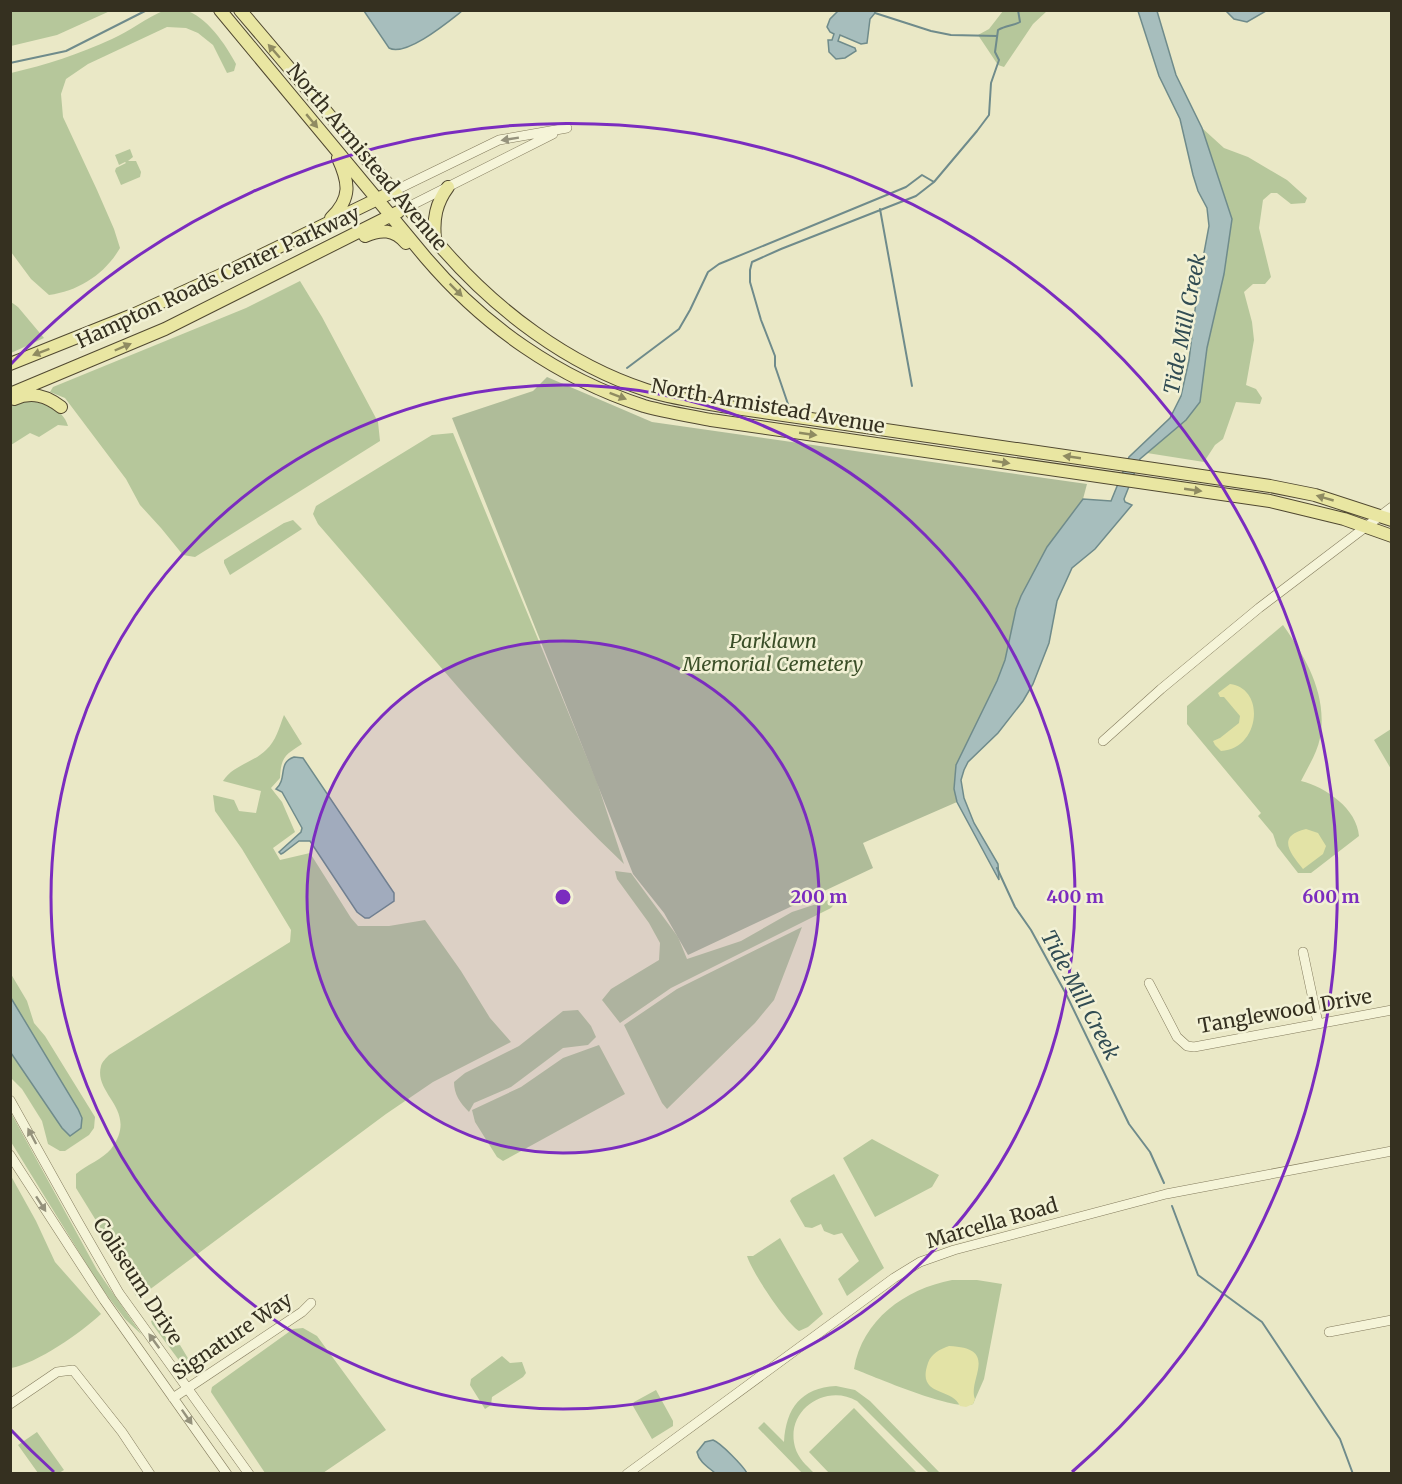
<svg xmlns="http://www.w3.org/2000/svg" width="1402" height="1484" font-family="Merriweather,serif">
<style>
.green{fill:#b6c79b}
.sand{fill:#e3e3a6}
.cemetery{fill:#afbc99}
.water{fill:#a7bebd;stroke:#6f8b8b;stroke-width:1.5}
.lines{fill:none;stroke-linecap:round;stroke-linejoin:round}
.stream{stroke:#6f8b8b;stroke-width:2}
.minor-casing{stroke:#837b5d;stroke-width:10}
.major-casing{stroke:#514931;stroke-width:14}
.minor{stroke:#f5f4d8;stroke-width:9}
.major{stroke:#e9e6a2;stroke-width:12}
.oneway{fill:#8f8b61}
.oneway2{fill:#95927c}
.ring{fill:none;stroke:#7b2cbf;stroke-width:3}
.labels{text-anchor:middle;stroke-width:5;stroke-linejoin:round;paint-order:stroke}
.street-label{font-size:20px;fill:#353020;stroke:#f2f1d5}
.park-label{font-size:20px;font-style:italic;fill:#3b4f28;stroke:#f2f1d5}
.water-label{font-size:21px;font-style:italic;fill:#314c53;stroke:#f2f1d5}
.centre{fill:#7b2cbf;stroke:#f2f1d5;stroke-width:3}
.ring-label{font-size:18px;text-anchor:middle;font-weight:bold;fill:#7b2cbf;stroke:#f2f1d5;stroke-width:5;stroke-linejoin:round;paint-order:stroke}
</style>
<rect width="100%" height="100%" fill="#eae8c6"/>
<path class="green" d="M 165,10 C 171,10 178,9 184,10 C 206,15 226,45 236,64 L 234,71 L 227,73 L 213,45 L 198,33 L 186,28 L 167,27 L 88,64 L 66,79 L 61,94 L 63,117 L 97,190 L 114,229 L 120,248 C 105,274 79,291 49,295 L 31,279 L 11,252 L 11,73 C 46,65 79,54 112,39 C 130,31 146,18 165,10 Z
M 10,11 L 11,10 L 110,11 L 57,35 L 11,46 Z
M 1003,11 L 1047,11 L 1033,24 L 1004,67 L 998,65 L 978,35 L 989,29 Z
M 1202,128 L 1224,148 L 1248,157 L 1287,180 L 1307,198 L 1305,203 L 1291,204 L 1277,193 L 1271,193 L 1263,200 L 1259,228 L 1271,277 L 1265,284 L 1253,284 L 1244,292 L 1252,322 L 1254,340 L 1246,385 L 1256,389 L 1262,398 L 1260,404 L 1236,402 L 1223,439 L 1215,445 L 1204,462 L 1147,453 L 1186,420 L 1200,402 L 1207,348 L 1224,274 L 1232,219 Z
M 130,149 L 133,157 L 128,161 L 136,161 L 141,172 L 140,177 L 121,185 L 115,171 L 116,168 L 126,163 L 125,162 L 119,165 L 115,155 Z
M 300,281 L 322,317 L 378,422 L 380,441 L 195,557 L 183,555 L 161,528 L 140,505 L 126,479 L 65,398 L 50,392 L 53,387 L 246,308 Z
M 11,302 L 18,307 L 44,338 L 11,353 Z
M 26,400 C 43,403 63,408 68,426 L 58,425 L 39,437 L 30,433 L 11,445 L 11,406 Z
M 453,433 L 597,782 L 624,864 C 514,759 418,639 318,524 L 313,514 L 316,506 L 432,435 Z
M 293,520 L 302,529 L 230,575 L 224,563 L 224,560 L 284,523 Z
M 1283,625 C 1306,658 1328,695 1320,738 C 1317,753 1308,767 1301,781 C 1326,787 1357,809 1359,836 L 1311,873 L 1298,873 L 1277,846 L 1273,834 L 1258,816 L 1261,813 L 1187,724 L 1187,706 Z
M 284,715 L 302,744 C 285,755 281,757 280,778 L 271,788 L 282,802 L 295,832 L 273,848 L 280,860 L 310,853 L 351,918 L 358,926 L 389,926 L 425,920 L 461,971 L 490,1018 L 511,1042 L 433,1082 L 386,1114 L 141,1296 L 136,1296 L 100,1227 L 76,1188 L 76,1174 C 86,1165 103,1159 111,1149 C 140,1110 93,1095 101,1066 C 102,1062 106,1058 109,1055 L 290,942 L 291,930 L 242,849 L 215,811 L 213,795 L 234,800 L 239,811 L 256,813 L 261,791 L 223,781 C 233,765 253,763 266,750 C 276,741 279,728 284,715 Z
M 1391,729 L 1391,769 L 1374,740 Z
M 615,871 L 631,873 L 678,937 L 687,959 L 741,941 L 792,912 L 841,896 L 831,908 L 671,988 L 620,1023 L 602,1000 L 611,989 L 659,960 L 660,943 L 649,923 L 617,879 Z
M 802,927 L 774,1000 L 755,1023 L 667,1109 L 662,1103 L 624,1025 L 677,989 Z
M 11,974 L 27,1001 L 34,1023 L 45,1036 L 95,1117 L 94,1128 L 89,1135 L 65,1151 L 60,1151 L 48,1144 L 42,1121 L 22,1089 L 11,1078 L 11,1053 L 62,1128 L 82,1118 L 11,998 Z
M 578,1010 L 591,1026 L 596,1037 L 588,1045 L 563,1048 L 511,1087 L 474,1103 L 469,1112 C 460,1103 454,1094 454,1082 L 465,1073 L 519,1046 L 563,1011 Z
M 599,1045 L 625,1094 L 503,1161 L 497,1157 L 475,1122 L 472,1110 L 521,1087 L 563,1058 Z
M 10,1111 L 97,1270 L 142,1335 L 125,1319 L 100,1286 L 11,1142 Z
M 872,1139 L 939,1175 L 932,1187 L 875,1217 L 843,1158 Z
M 834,1174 L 884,1268 L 847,1296 L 838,1279 L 859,1261 L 842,1233 L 834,1235 L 824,1231 L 821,1224 L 812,1228 L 805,1227 L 790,1201 L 792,1198 Z
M 11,1176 L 36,1221 L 55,1262 L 101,1314 C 82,1332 36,1364 11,1368 Z
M 780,1238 L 823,1314 L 808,1327 L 799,1331 C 785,1322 752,1272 747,1256 L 753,1256 Z
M 952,1280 L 977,1280 L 1002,1284 L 984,1379 L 973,1404 C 956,1412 875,1377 854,1369 C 862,1320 905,1289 952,1280 Z
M 158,1316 L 160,1316 L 154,1321 L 172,1346 L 180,1345 L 189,1360 L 192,1362 L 246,1325 L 251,1325 L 249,1331 L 241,1339 L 220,1349 L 198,1365 L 188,1368 L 184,1367 L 152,1324 L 151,1321 Z
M 303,1328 L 317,1336 L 386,1430 L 323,1473 L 265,1473 L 211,1392 L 212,1387 L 293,1329 Z
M 502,1356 L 510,1363 L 522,1362 L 526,1373 L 523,1377 L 492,1397 L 491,1405 L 485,1409 L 470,1385 L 471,1379 Z
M 836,1386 L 855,1390 L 870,1401 L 940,1473 L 929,1473 L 857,1401 C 826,1383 785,1410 795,1447 C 798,1458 806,1465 814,1473 L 802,1473 L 758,1428 L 764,1422 L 784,1442 C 786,1408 801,1388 836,1386 Z
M 656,1390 L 673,1421 L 673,1426 L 652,1439 L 633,1406 L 634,1402 Z
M 854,1408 L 917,1473 L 829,1473 L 809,1452 Z
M 37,1432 L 64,1470 L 59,1473 L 38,1473 L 18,1445 Z"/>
<path class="sand" d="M 1230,684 C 1267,689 1259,750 1221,751 L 1215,745 L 1213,741 L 1220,738 L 1239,723 L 1240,716 L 1224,697 L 1220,697 L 1218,693 Z
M 1306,829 L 1318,833 L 1326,846 L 1323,854 L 1303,869 C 1290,853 1276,836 1306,829 Z
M 949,1346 C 1001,1348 967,1380 975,1399 L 973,1404 L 966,1407 L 960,1406 C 952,1387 916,1397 928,1363 C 931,1354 940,1349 949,1346 Z"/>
<path class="cemetery" d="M 547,377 L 652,422 L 1087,484 L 1083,499 L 1047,547 L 1021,596 L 1016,609 L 1005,660 L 997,681 L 956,765 L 954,789 L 957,802 L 863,843 L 873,868 L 688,955 L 664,913 L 633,874 L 452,418 L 533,391 Z"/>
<path class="water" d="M 839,10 L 875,11 L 875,13 L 870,19 L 867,43 L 861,44 L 840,35 L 838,41 L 855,48 L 856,51 L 845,58 L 836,59 L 829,52 L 828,40 L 832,40 L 834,34 L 830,32 L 827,27 L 830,19 Z
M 364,11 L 462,11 C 448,22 406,57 389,48 Z
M 1138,11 L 1157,11 L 1176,75 L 1202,128 L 1232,219 L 1224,274 L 1207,348 L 1200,402 L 1186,420 L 1140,459 L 1124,499 L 1125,502 L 1132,505 L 1095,549 L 1072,568 L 1057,601 L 1049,643 L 1033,684 L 1023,701 L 998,733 L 968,762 L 964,770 L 961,780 L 964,798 L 974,823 L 998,864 L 999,880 L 957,802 L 954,789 L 956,765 L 997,681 L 1005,660 L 1016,609 L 1021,596 L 1047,547 L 1083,499 L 1111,501 L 1129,457 L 1170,418 L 1181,396 L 1189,360 L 1198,285 L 1209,226 L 1207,208 L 1198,191 L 1193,175 L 1180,119 L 1159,76 Z
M 1226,11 L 1266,11 L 1247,22 L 1234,19 Z
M 294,757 L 303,758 L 394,893 L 394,901 L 369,918 L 365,918 L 357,912 L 310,841 L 299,841 L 283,853 L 281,854 L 279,852 L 301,832 L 302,828 L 282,792 L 276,789 C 288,778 277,763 294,757 Z
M 11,998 L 78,1109 L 82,1118 L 81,1128 L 70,1136 L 62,1128 L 11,1053 Z
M 713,1440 C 721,1443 743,1466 747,1473 L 715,1473 C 708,1467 699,1462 697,1452 L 705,1442 Z"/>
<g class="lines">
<path class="stream" d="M 875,13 L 931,31 L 951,35 L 997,36
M 10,63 L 66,51 L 147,10
M 880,209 L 912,386
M 627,368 L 679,329 L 690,310 L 708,272 L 719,264 L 906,187 L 922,175 L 934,182
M 790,410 L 775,366 L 775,356 L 761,320 L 750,282 L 750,270 L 752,262 L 781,249 L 916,196 L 934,182 L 977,131 L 989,115 L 991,83 L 999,60 L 995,52 L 998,30 C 1006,25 1013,26 1020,22 L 1018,10
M 997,868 L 1015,907 L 1031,930 L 1066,994 L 1129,1124 L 1150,1152 L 1164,1183
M 1172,1206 L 1198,1275 L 1262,1322 L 1340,1439 L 1353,1474"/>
<defs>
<path id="minor" d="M 394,191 L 499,140 L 567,128
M 408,207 L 553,134
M 1103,741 L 1161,689 L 1259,608 L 1392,507
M 1303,952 L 1318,1023
M 1149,983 L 1177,1037 L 1187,1046 L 1194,1047 L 1392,1010
M 10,1100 L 77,1220 L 119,1293 L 249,1474
M 10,1155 L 104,1300 L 227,1474
M 1329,1332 L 1392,1320
M 173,1398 L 302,1312 L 311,1303
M 10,1404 L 57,1372 L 73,1370 L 122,1432 L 150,1474
M 627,1474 L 894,1278 L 920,1262 L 954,1250 L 1166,1194 L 1392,1151"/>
<path id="major" d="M 220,10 L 426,258 C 484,326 558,378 644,406 C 666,412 689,416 711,420 L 1270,501 L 1344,519 L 1392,536
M 240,10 L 442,248 C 496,310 567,364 646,390 C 671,398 697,402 722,406 L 1270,486 L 1315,495 L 1392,520
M 331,218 C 352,198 349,182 338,158
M 365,236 C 381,229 394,229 406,243
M 435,239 C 433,219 436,203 448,187
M 10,364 L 135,314 L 223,274 L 394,191
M 10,394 L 165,329 L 398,212
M 14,399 C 32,391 47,396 61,407"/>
</defs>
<use href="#minor" class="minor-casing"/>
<use href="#major" class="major-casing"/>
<use href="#minor" class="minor"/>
<use href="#major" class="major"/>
</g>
<defs><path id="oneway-solid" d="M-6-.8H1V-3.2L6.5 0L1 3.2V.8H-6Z" transform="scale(1.5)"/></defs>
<g class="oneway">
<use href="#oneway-solid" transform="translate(274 51) rotate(-131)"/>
<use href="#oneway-solid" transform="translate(312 121) rotate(50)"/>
<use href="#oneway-solid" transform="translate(456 290) rotate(45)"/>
<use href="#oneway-solid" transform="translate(123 347) rotate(-23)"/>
<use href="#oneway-solid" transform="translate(41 352) rotate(159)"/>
<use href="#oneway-solid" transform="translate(618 396) rotate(21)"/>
<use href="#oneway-solid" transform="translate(808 434) rotate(8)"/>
<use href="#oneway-solid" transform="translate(1072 457) rotate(-172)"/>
<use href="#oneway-solid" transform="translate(1001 462) rotate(9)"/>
<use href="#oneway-solid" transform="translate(1193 490) rotate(8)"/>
<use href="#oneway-solid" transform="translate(1325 498) rotate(-164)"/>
</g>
<g class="oneway2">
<use href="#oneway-solid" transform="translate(510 139) rotate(171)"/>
<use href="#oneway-solid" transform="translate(32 1136) rotate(-118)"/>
<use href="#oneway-solid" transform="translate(41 1204) rotate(57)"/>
<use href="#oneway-solid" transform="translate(154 1341) rotate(-126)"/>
<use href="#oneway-solid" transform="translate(187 1417) rotate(55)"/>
</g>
<circle cx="563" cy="897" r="256" fill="#7b2cbf" fill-opacity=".12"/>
<g class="ring">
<circle cx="563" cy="897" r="256"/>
<circle cx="563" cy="897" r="512"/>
<path d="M54 1472A768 768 0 0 1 11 1430M11 364A768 768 0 1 1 1072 1472"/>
</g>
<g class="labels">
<g class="street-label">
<text transform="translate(367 157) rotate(50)" y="7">North Armistead Avenue</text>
<text transform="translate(218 277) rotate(-25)" y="7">Hampton Roads Center Parkway</text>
<text transform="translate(768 406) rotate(10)" y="7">North Armistead Avenue</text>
<text transform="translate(1285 1011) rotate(-10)" y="7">Tanglewood Drive</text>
<text transform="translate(992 1223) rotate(-16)" y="7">Marcella Road</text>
<text transform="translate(138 1281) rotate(57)" y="7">Coliseum Drive</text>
<text transform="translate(232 1336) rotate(-34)" y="7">Signature Way</text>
</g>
<g class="park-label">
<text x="773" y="648">Parklawn<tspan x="773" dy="23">Memorial Cemetery</tspan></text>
</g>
<g class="water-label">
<text transform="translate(1185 324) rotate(-79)" y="7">Tide Mill Creek</text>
<text transform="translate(1080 995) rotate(62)" y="7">Tide Mill Creek</text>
</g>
</g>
<circle cx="563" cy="897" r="9" class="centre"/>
<g class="ring-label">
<text x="819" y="903">200 m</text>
<text x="1075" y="903">400 m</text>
<text x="1331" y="903">600 m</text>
</g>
<rect width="1402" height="1484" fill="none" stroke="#353020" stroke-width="24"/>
</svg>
